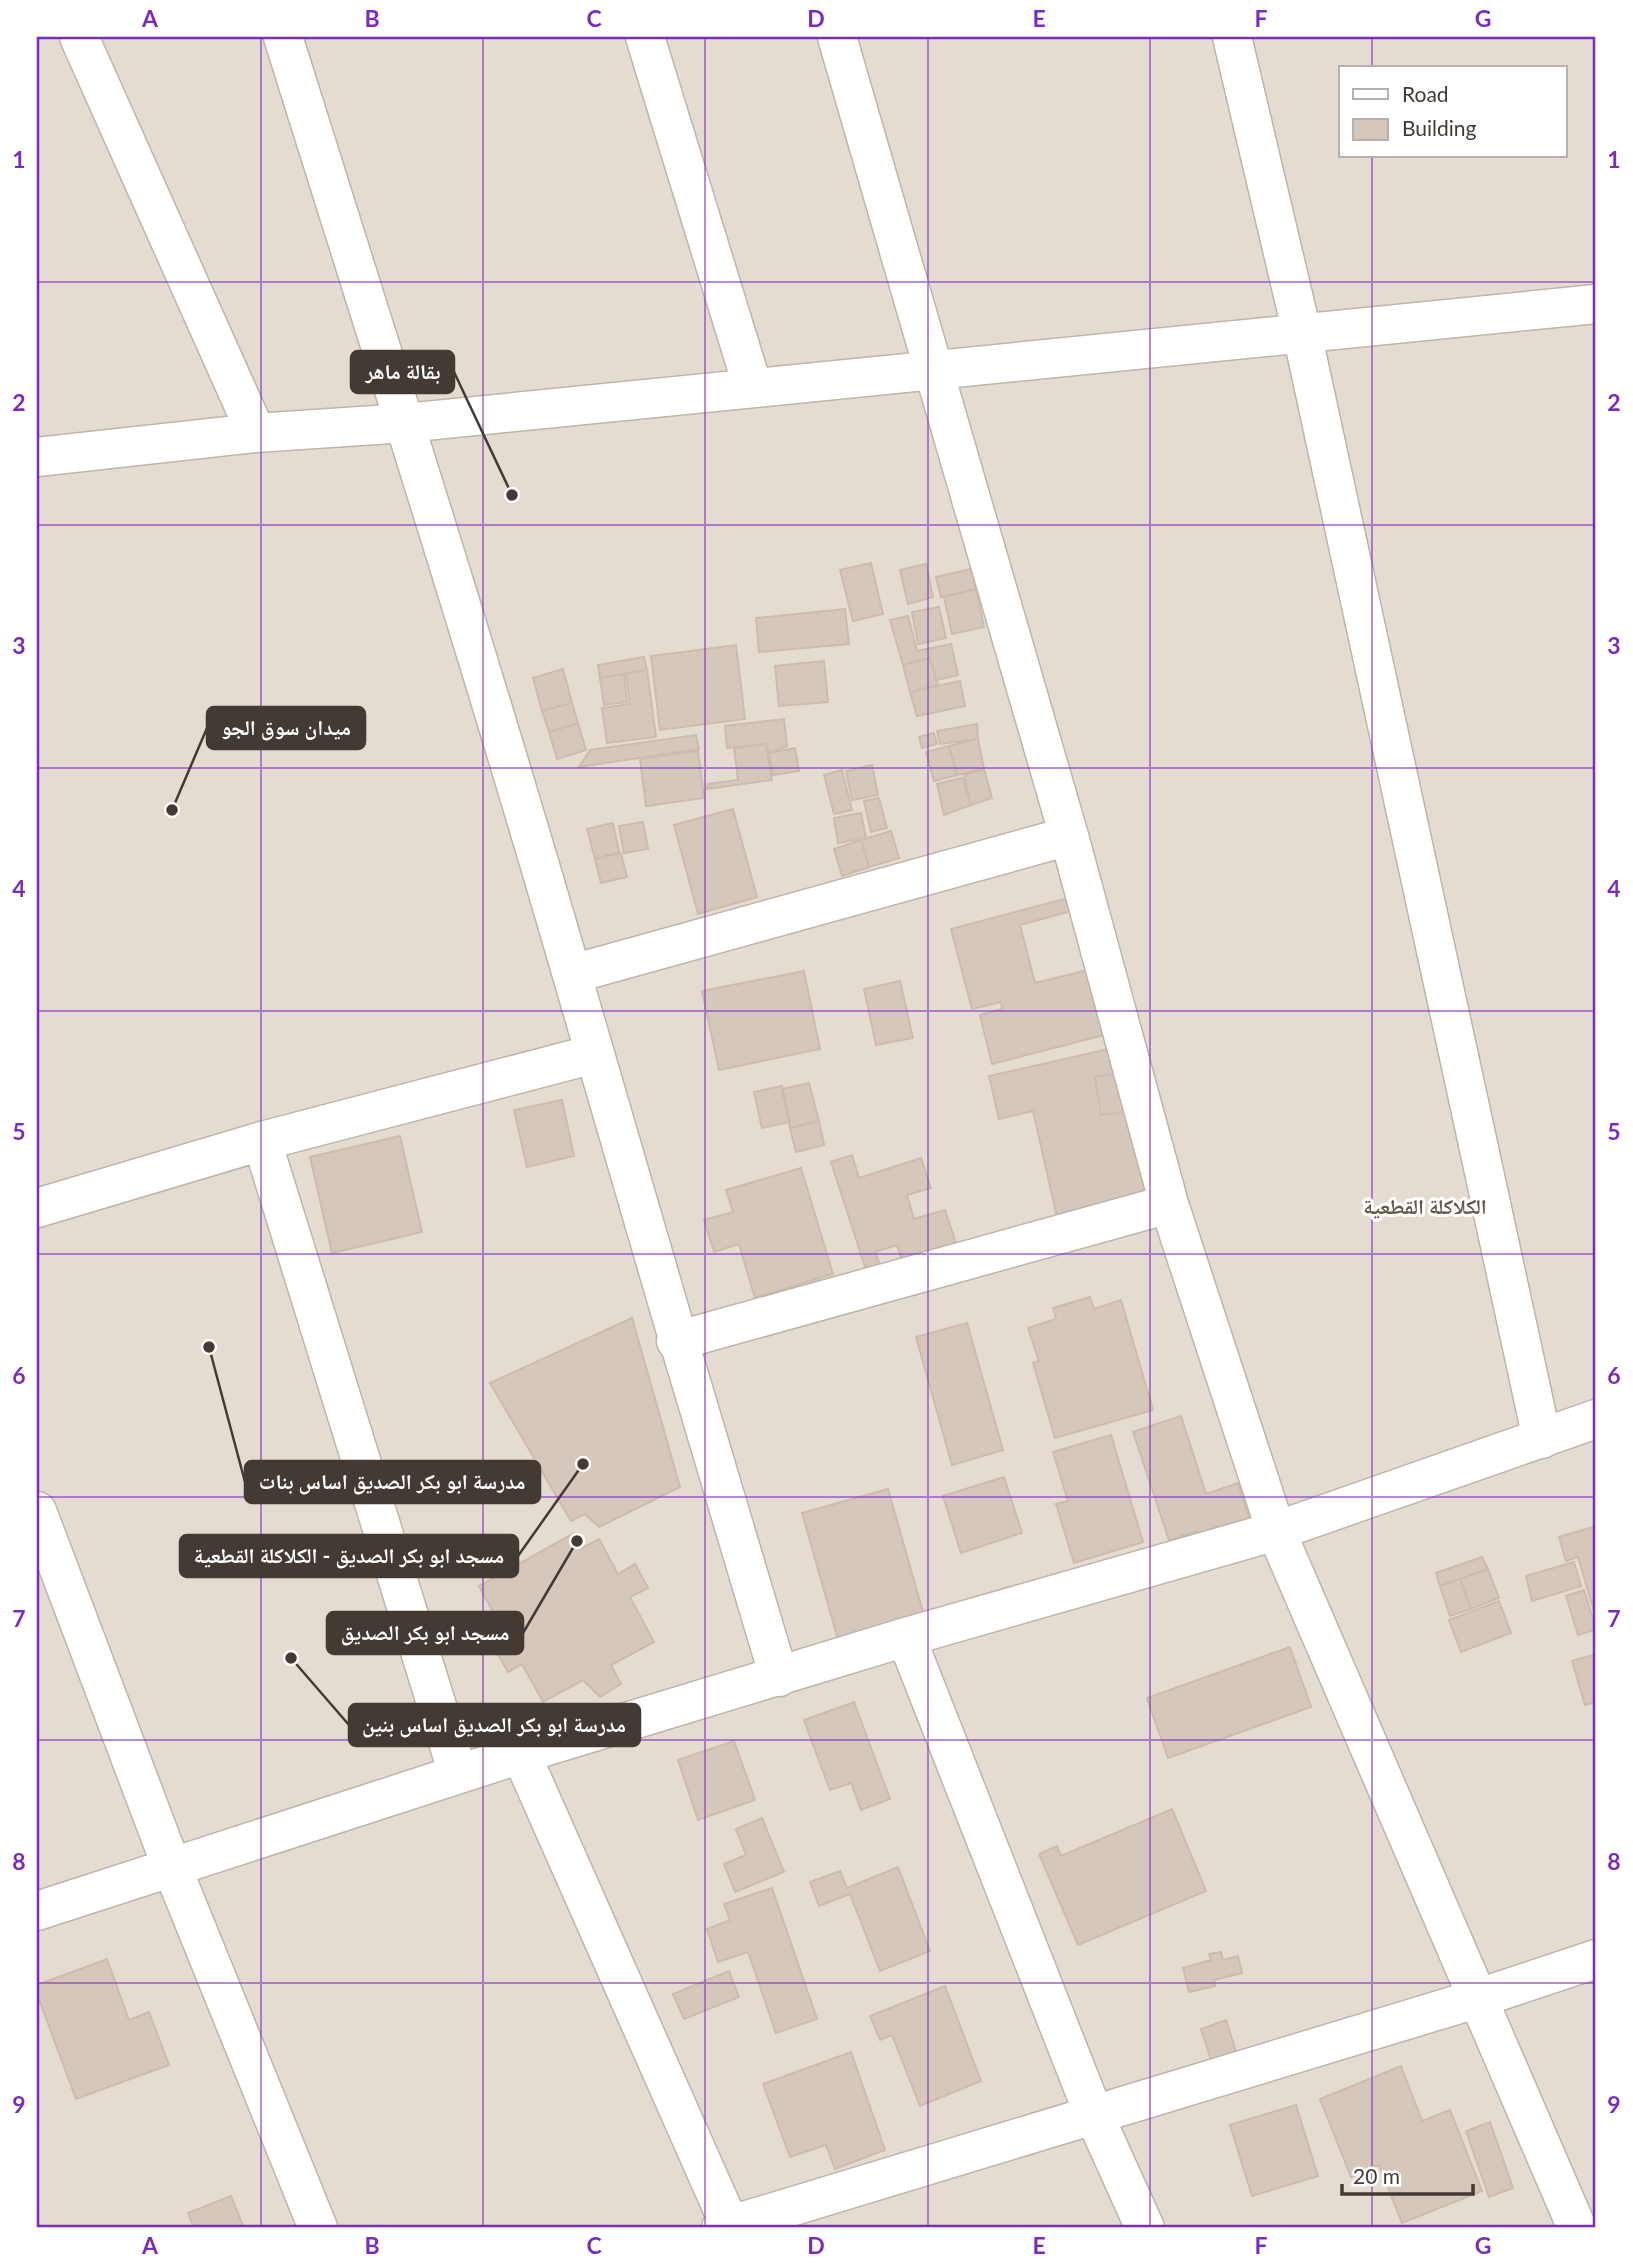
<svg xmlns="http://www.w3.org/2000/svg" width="1633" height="2265" font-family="Lato,'Noto Naskh Arabic',sans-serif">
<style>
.residential{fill:#e5dcd1;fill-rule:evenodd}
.building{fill:#d6c7bc;stroke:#cdbbac;stroke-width:2}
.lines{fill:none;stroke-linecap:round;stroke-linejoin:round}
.street-casing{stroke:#bfb4a9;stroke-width:41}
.street{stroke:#fff;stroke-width:38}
.grid{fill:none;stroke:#7b2cbf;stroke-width:2;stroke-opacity:0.55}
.labels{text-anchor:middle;stroke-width:6;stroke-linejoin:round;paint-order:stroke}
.neighbourhood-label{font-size:21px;font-weight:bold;fill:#65564b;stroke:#fff}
.leader{fill:none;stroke:#433a33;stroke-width:2.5}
.callout-dot{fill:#433a33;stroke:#fff;stroke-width:2.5}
.callout{fill:#433a33;stroke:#433a33;stroke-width:2.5}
.callout-label{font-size:21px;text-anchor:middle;font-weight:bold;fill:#fff}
.neatline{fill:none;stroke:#7b2cbf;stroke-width:2.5}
.grid-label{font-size:23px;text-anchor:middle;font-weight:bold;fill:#7b2cbf}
</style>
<rect width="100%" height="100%" fill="#f1ebe3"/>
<path class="residential" d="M 37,37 L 1596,37 L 1596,2228 L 37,2228 ZM 1341,68 L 1565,68 L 1565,156 L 1341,156 Z"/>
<path class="building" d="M 871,563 L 883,614 L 853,621 L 840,570 Z
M 926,564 L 933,597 L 908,604 L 900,570 Z
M 971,569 L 976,589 L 941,597 L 936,577 Z
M 976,589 L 984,627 L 952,634 L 944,597 Z
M 939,607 L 946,638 L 918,644 L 912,612 Z
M 845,609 L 849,644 L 759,652 L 756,618 Z
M 908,616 L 917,651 L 951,644 L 958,675 L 936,680 L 930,658 L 903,665 L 890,620 Z
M 736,645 L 745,719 L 660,730 L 651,656 Z
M 644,657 L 647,670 L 600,678 L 598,665 Z
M 930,658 L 938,685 L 910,692 L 903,665 Z
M 824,661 L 828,702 L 779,706 L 775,666 Z
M 563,669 L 572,703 L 542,711 L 533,678 Z
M 647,670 L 656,737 L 607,743 L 602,708 L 630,704 L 626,673 Z
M 624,674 L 627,702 L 604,705 L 600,678 Z
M 960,681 L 965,706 L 917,716 L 910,692 Z
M 572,703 L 578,723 L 549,732 L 542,711 Z
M 784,719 L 787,746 L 769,753 L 766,744 L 727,748 L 725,726 Z
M 578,723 L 586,750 L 557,759 L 549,732 Z
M 977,724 L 978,739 L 940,744 L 937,731 Z
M 934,733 L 937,744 L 922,748 L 919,737 Z
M 696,735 L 699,749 L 579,767 L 590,750 Z
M 978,739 L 984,769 L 957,775 L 949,746 Z
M 766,744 L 772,780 L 707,789 L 708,784 L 738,780 L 734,748 Z
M 949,746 L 957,775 L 934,781 L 926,752 Z
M 795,748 L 799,771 L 773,775 L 769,753 Z
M 698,751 L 704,798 L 646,806 L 640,759 Z
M 872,765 L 878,795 L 852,800 L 846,771 Z
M 984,769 L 992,798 L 971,805 L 964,775 Z
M 842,770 L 852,810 L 834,814 L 824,775 Z
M 962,778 L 971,805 L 944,815 L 937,784 Z
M 879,798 L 887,828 L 871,832 L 864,801 Z
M 733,809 L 757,897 L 698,914 L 674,825 Z
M 861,813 L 866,838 L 838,843 L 834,818 Z
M 643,822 L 648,849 L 624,853 L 619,826 Z
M 613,823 L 619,852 L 595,859 L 587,829 Z
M 891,831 L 899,858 L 869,867 L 861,840 Z
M 861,840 L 869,867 L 842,876 L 834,849 Z
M 621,853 L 627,877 L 601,883 L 595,859 Z
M 1068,898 L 1071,911 L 1020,925 L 1035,983 L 1092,969 L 1108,1034 L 992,1064 L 980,1015 L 1002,1009 L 1001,1002 L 972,1009 L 951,929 Z
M 804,971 L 820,1049 L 719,1070 L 702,991 Z
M 900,981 L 913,1038 L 876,1045 L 864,989 Z
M 1113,1048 L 1146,1198 L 1057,1217 L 1033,1111 L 999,1119 L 989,1076 Z
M 1120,1073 L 1125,1112 L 1101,1115 L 1095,1077 Z
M 809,1083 L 819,1121 L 790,1128 L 782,1089 Z
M 782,1086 L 790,1122 L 762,1128 L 754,1092 Z
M 562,1100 L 574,1156 L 527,1167 L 514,1110 Z
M 819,1121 L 824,1145 L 796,1152 L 790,1128 Z
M 400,1136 L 422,1232 L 332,1253 L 310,1157 Z
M 852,1155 L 859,1178 L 921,1158 L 931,1188 L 907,1195 L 914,1219 L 945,1210 L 959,1252 L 905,1269 L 897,1245 L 875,1252 L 881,1268 L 867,1273 L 831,1162 Z
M 801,1168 L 833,1274 L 755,1298 L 739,1244 L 714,1252 L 704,1220 L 733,1212 L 726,1190 Z
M 1090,1297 L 1094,1309 L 1121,1300 L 1153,1410 L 1055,1438 L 1033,1363 L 1039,1361 L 1028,1328 L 1056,1319 L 1053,1308 Z
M 632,1318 L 680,1487 L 599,1527 L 585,1514 L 571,1521 L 490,1383 Z
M 967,1323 L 1003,1450 L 952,1465 L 916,1337 Z
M 1181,1416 L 1206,1494 L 1238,1483 L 1252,1527 L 1201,1544 L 1197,1531 L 1169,1540 L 1133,1432 Z
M 1111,1435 L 1143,1542 L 1074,1563 L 1056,1504 L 1068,1501 L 1053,1452 Z
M 1004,1477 L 1022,1533 L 961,1553 L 943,1496 Z
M 888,1489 L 925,1619 L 839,1643 L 802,1513 Z
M 1596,1526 L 1596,1618 L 1578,1557 L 1566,1561 L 1559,1537 Z
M 574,1533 L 582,1548 L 599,1539 L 618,1574 L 635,1564 L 648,1588 L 630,1597 L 654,1642 L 611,1665 L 621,1684 L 600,1697 L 583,1680 L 543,1702 L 522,1664 L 508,1672 L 492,1644 L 506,1636 L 479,1586 Z
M 1482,1557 L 1488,1569 L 1440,1586 L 1436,1573 Z
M 1574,1562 L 1581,1586 L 1532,1601 L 1526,1576 Z
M 1488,1569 L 1499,1598 L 1471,1609 L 1460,1579 Z
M 1460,1579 L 1471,1609 L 1450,1616 L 1440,1586 Z
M 1584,1590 L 1596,1629 L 1578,1635 L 1566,1596 Z
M 1499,1601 L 1511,1633 L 1461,1652 L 1449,1620 Z
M 1290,1647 L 1311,1707 L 1168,1758 L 1147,1698 Z
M 1596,1654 L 1596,1702 L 1585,1705 L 1572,1661 Z
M 854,1702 L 890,1799 L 861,1810 L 851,1783 L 830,1790 L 804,1720 Z
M 734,1741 L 755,1800 L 698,1820 L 678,1760 Z
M 1172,1809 L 1206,1891 L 1078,1945 L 1039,1854 L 1057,1846 L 1061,1856 Z
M 762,1818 L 784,1872 L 735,1892 L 724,1864 L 746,1855 L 736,1829 Z
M 898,1867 L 930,1951 L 880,1971 L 850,1894 L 819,1906 L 810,1882 L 840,1871 L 847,1888 Z
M 772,1888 L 817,2019 L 776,2033 L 748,1952 L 718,1962 L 707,1929 L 730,1920 L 724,1904 Z
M 1221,1952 L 1223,1960 L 1238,1956 L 1242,1973 L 1214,1980 L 1215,1986 L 1189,1992 L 1183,1968 L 1211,1960 L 1209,1954 Z
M 107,1959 L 129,2020 L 149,2012 L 169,2065 L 76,2099 L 37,1994 L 37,1985 Z
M 729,1971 L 739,1997 L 684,2019 L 673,1994 Z
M 945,1986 L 981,2081 L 920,2106 L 892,2035 L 880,2040 L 870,2016 Z
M 1226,2020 L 1245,2080 L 1220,2088 L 1201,2029 Z
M 851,2052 L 885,2150 L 835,2169 L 826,2145 L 790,2157 L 763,2084 Z
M 1401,2066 L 1422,2121 L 1450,2110 L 1482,2191 L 1402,2223 L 1379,2165 L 1351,2177 L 1320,2099 Z
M 1296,2105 L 1318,2176 L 1252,2196 L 1230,2125 Z
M 1490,2122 L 1513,2188 L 1489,2197 L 1466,2131 Z
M 231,2196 L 244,2228 L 194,2228 L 188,2213 Z"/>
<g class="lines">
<defs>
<path id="street" d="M 79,37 L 256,433
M 283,37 C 381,349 481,661 572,975 C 640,1209 708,1444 779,1677
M 645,37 L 753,388
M 837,37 L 1069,836 L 1169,1204 L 1276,1531 L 1577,2228
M 1232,37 L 1302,333 L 1542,1439
M 37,457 L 256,433 L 405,423 L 1596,304
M 572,974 L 1069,836
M 262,1141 L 458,1774
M 37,1208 L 262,1141 L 594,1054
M 676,1341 L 1169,1204
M 37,1511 L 171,1865 L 318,2228
M 906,1637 L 1094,2115 L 1145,2228
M 521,1754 L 731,2228
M 37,1911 L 521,1754 L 906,1637 L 1276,1531 L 1596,1419
M 721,2228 L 1479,1998 L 1596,1959"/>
</defs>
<use href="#street" class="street-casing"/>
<use href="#street" class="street"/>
</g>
<path class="grid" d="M 261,37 L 261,2228M 483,37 L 483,2228M 705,37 L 705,2228M 928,37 L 928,2228M 1150,37 L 1150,2228M 1372,37 L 1372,68M 1372,156 L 1372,2228M 37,282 L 1596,282M 37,525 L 1596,525M 37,768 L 1596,768M 37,1011 L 1596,1011M 37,1254 L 1596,1254M 37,1497 L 1596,1497M 37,1740 L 1596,1740M 37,1983 L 1596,1983"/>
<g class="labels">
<g class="neighbourhood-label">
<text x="1425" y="1214">الكلاكلة القطعية</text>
</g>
</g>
<path class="leader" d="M512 495L454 372M172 810L207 728M209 1347L245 1482M583 1464L518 1556M577 1541L523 1633M291 1658L349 1725"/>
<g class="callout-dot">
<circle cx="512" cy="495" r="7"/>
<circle cx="172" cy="810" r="7"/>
<circle cx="209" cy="1347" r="7"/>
<circle cx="583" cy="1464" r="7"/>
<circle cx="577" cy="1541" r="7"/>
<circle cx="291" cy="1658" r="7"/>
</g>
<g class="callout">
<rect x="351" y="351" width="103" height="42" rx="7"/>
<rect x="207" y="707" width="158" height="42" rx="7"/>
<rect x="245" y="1461" width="295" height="42" rx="7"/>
<rect x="180" y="1535" width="338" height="42" rx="7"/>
<rect x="327" y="1612" width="196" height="42" rx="7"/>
<rect x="349" y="1704" width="291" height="42" rx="7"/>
</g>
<g class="callout-label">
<text x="403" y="379">بقالة ماهر</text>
<text x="286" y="735">ميدان سوق الجو</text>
<text x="392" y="1489">مدرسة ابو بكر الصديق اساس بنات</text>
<text x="349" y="1563">مسجد ابو بكر الصديق - الكلاكلة القطعية</text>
<text x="425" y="1640">مسجد ابو بكر الصديق</text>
<text x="494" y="1732">مدرسة ابو بكر الصديق اساس بنين</text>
</g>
<rect width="1633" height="2265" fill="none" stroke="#ffffff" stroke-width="77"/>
<rect x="1339" y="66" width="228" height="91" fill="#ffffff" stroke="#b4b0ad" stroke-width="2"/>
<rect x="1353" y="89" width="35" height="10" fill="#ffffff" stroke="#b4b0ad" stroke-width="2"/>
<text x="1402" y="102" font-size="21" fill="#433a33">Road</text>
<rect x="1353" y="119" width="35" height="21" fill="#d6c7bc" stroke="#b4b0ad" stroke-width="2"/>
<text x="1402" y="136" font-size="21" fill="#433a33">Building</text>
<path d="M1342 2184v10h131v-10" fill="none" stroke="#433a33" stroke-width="3.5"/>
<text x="1353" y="2184" font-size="21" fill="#433a33" stroke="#ffffff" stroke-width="5" paint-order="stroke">20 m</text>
<rect x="38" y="38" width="1556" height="2188" class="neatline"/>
<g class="grid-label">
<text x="150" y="27">A</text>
<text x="372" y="27">B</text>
<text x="594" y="27">C</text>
<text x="816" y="27">D</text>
<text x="1039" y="27">E</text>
<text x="1261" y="27">F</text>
<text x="1483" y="27">G</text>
<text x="19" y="168">1</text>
<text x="1614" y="168">1</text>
<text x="19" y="411">2</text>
<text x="1614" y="411">2</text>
<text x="19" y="654">3</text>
<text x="1614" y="654">3</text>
<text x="19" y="897">4</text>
<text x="1614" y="897">4</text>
<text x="19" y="1140">5</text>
<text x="1614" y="1140">5</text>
<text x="19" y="1384">6</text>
<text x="1614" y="1384">6</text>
<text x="19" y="1627">7</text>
<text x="1614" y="1627">7</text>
<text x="19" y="1870">8</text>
<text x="1614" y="1870">8</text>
<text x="19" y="2113">9</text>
<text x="1614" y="2113">9</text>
<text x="150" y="2254">A</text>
<text x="372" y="2254">B</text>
<text x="594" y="2254">C</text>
<text x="816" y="2254">D</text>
<text x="1039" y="2254">E</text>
<text x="1261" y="2254">F</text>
<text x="1483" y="2254">G</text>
</g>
</svg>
